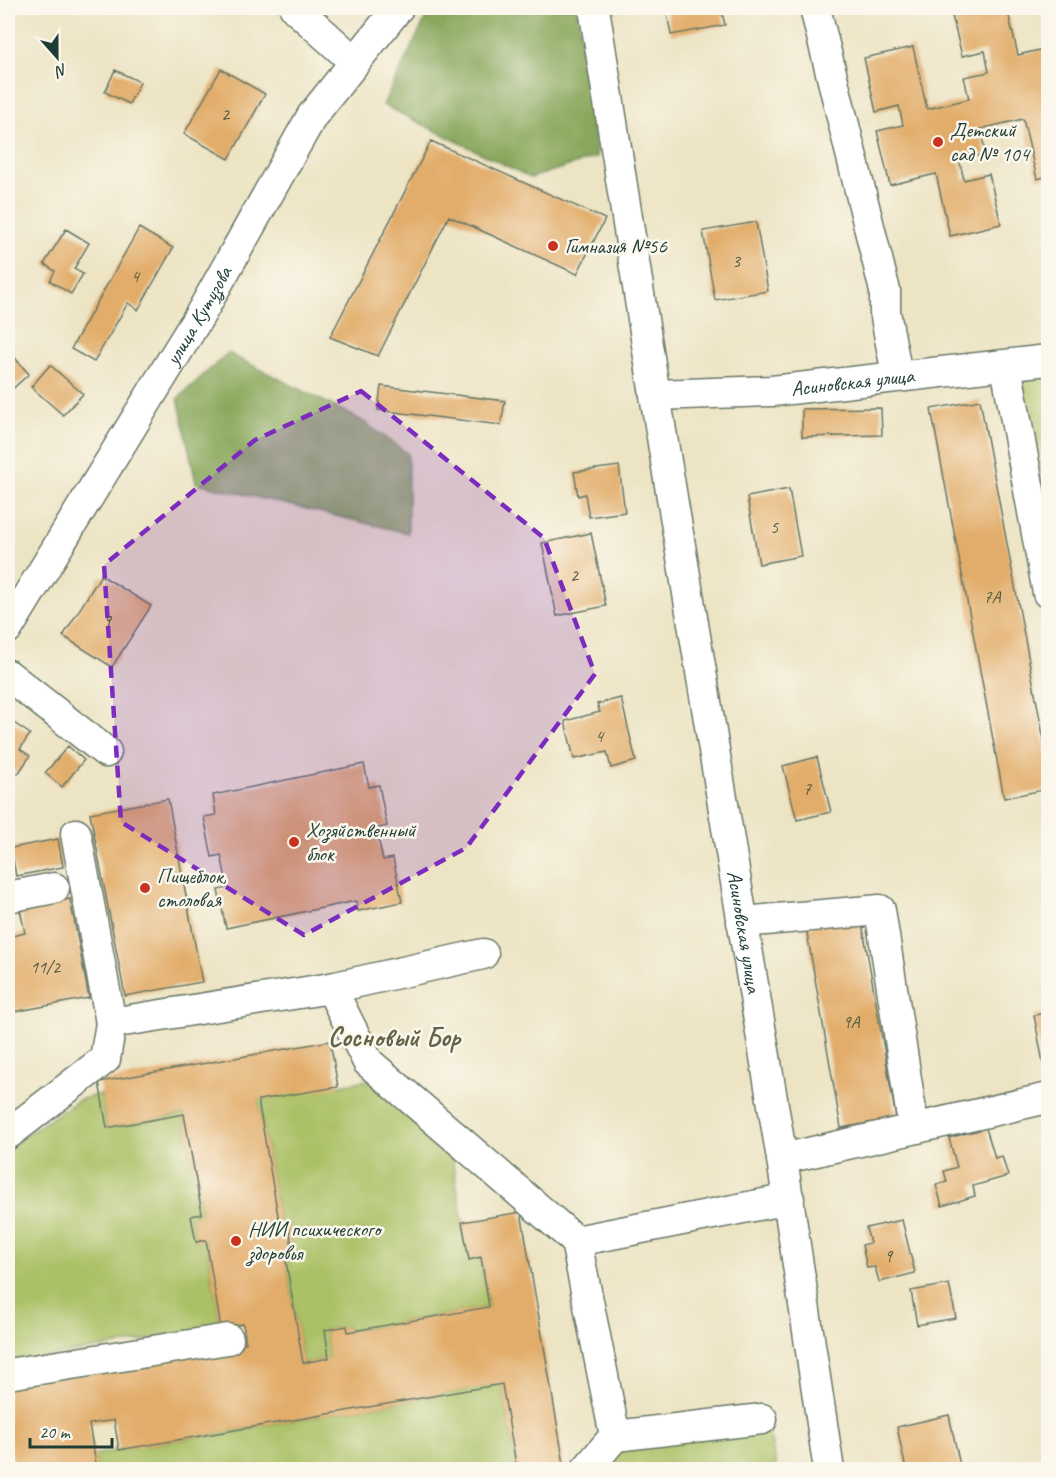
<svg xmlns="http://www.w3.org/2000/svg" width="1056" height="1477" font-family="Caveat,sans-serif">
<style>
.green{fill:#abc166;stroke:#657f4d;stroke-width:1.5}
.forest{fill:#88a75b;stroke:#547248;stroke-width:1.5}
.building{fill:#e2ad6b}
.lines{fill:none;stroke-linecap:round;stroke-linejoin:round}
.minor-casing{stroke:#677766;stroke-width:33}
.minor{stroke:#fff;stroke-width:30}
.marked{fill:#7b2cbf;fill-opacity:0.2;stroke:#7b2cbf;stroke-width:4.5;stroke-dasharray:12 8;stroke-linejoin:round}
.poi-dot{fill:#c8321e;stroke:#fbf7ec;stroke-width:2}
.labels{text-anchor:middle;stroke-width:5;stroke-linejoin:round;paint-order:stroke}
.number-label{font-size:18px;fill:#505942}
.poi-label{font-size:21px;fill:#1f3d34;stroke:#fbf7ec;text-anchor:start}
.street-label{font-size:21px;fill:#1f3d34;stroke:#fbf7ec}
.district-label{font-size:27px;font-weight:bold;fill:#636447;stroke:#fbf7ec}
</style>
<rect width="100%" height="100%" fill="#fbf7ec"/>
<filter id="ink" filterUnits="userSpaceOnUse"><feTurbulence type="fractalNoise" baseFrequency=".0167" numOctaves="2"/><feDisplacementMap in="SourceGraphic" scale="12" xChannelSelector="R" yChannelSelector="G"/><feConvolveMatrix kernelMatrix="1 2 1 2 8 2 1 2 1" color-interpolation-filters="sRGB"/></filter>
<filter id="wash" filterUnits="userSpaceOnUse"><feTurbulence type="fractalNoise" baseFrequency=".008" numOctaves="4" result="noise"/><feDisplacementMap in="SourceGraphic" scale="24" xChannelSelector="R" yChannelSelector="G"/><feGaussianBlur stdDeviation="1.35" result="paint"/><feColorMatrix in="noise" values="0 0 0 0 0 0 0 0 0 0 0 0 0 0 0 0 0 1.4 0 .05"/><feComposite in="paint" operator="in"/></filter>
<g filter="url(#wash)">
<rect width="100%" height="100%" fill="#ede4c4"/>
<path class="green" d="M 1048,376 L 1048,521 L 1022,381 Z
M 373,1079 L 450,1146 L 469,1259 L 481,1257 L 489,1307 L 348,1332 L 347,1326 L 325,1330 L 329,1358 L 303,1363 L 285,1255 L 293,1253 L 289,1226 L 280,1227 L 258,1100 Z
M 101,1094 L 107,1128 L 184,1114 L 202,1214 L 191,1216 L 196,1241 L 206,1240 L 221,1328 L 8,1363 L 8,1147 L 79,1100 Z
M 502,1384 L 517,1469 L 97,1470 L 94,1455 L 119,1450 Z
M 768,1427 L 777,1469 L 594,1470 L 614,1446 Z"/>
<path class="forest" d="M 431,8 L 577,8 L 597,157 L 531,178 L 383,105 Z
M 228,353 L 361,420 L 408,454 L 408,533 L 196,483 L 178,398 Z"/>
<g id="blocks">
<path class="building" d="M 666,8 L 721,8 L 725,25 L 671,35 Z
M 950,8 L 1007,8 L 1018,55 L 1048,48 L 1048,176 L 1037,179 L 1023,119 L 980,129 L 986,154 L 959,159 L 964,180 L 989,174 L 1001,224 L 950,236 L 936,174 L 890,185 L 877,131 L 903,125 L 899,106 L 876,112 L 864,58 L 913,47 L 927,109 L 969,99 L 964,77 L 989,72 L 985,51 L 962,56 Z
M 221,69 L 265,94 L 229,159 L 184,134 Z
M 115,70 L 140,82 L 129,104 L 105,92 Z
M 431,141 L 605,219 L 577,274 L 449,216 L 378,356 L 330,337 Z
M 756,222 L 768,291 L 715,300 L 703,231 Z
M 139,228 L 173,248 L 138,310 L 128,303 L 94,362 L 71,349 Z
M 66,229 L 89,243 L 74,269 L 83,274 L 71,294 L 50,281 L 55,271 L 44,264 Z
M 8,350 L 29,374 L 8,393 Z
M 50,365 L 83,394 L 63,415 L 31,387 Z
M 381,386 L 505,401 L 501,425 L 378,410 Z
M 980,400 L 1048,762 L 1048,789 L 1004,798 L 931,409 Z
M 881,408 L 882,435 L 802,437 L 802,409 Z
M 619,466 L 625,512 L 589,517 L 585,494 L 578,496 L 574,472 Z
M 789,489 L 801,556 L 759,564 L 747,497 Z
M 591,533 L 606,606 L 557,616 L 542,543 Z
M 101,575 L 151,606 L 112,667 L 63,636 Z
M 621,698 L 636,761 L 611,768 L 607,752 L 574,759 L 565,721 L 600,712 L 597,704 Z
M 8,719 L 30,734 L 20,749 L 30,756 L 18,774 L 9,767 L 8,770 Z
M 68,746 L 84,760 L 62,787 L 45,773 Z
M 817,757 L 831,812 L 797,820 L 783,766 Z
M 364,764 L 369,787 L 379,785 L 387,826 L 376,829 L 383,860 L 393,858 L 402,902 L 358,911 L 356,901 L 226,928 L 218,890 L 228,888 L 221,855 L 212,857 L 204,817 L 216,815 L 213,795 Z
M 168,799 L 202,982 L 125,996 L 90,813 Z
M 58,839 L 63,867 L 16,876 L 11,848 Z
M 70,899 L 89,998 L 8,1013 L 8,937 L 25,933 L 20,909 Z
M 861,917 L 896,1118 L 841,1128 L 806,927 Z
M 1048,1013 L 1048,1062 L 1043,1063 L 1034,1015 Z
M 330,1041 L 338,1087 L 258,1100 L 280,1227 L 289,1226 L 293,1254 L 285,1255 L 303,1363 L 329,1358 L 325,1330 L 347,1326 L 348,1332 L 489,1307 L 481,1257 L 469,1260 L 462,1222 L 521,1212 L 565,1470 L 517,1470 L 502,1384 L 119,1450 L 114,1420 L 89,1424 L 97,1470 L 14,1470 L 8,1433 L 8,1385 L 246,1343 L 243,1324 L 221,1328 L 206,1240 L 196,1242 L 191,1216 L 202,1214 L 184,1114 L 107,1128 L 99,1082 Z
M 986,1128 L 995,1158 L 1002,1156 L 1008,1176 L 973,1186 L 975,1196 L 942,1206 L 936,1185 L 947,1182 L 944,1171 L 957,1167 L 949,1138 Z
M 902,1220 L 915,1273 L 879,1282 L 875,1267 L 867,1268 L 862,1245 L 870,1243 L 866,1228 Z
M 949,1284 L 956,1318 L 917,1325 L 911,1291 Z
M 949,1415 L 961,1470 L 906,1470 L 897,1427 Z"/>
</g>
</g>
<g filter="url(#ink)">
<use href="#blocks" fill-opacity="0" stroke="#677766" stroke-width="1.5"/>
<g class="lines">
<defs>
<g id="minor">
<path d="M 295,8 L 355,62"/>
<path id="s1" d="M 594,8 L 655,395 L 782,1159 L 829,1470"/>
<path d="M 815,8 L 885,291 L 885,312 L 897,375"/>
<path d="M 1006,366 L 1048,593"/>
<path id="s2" d="M 655,395 L 772,391 L 1048,360"/>
<path id="s3" d="M 8,628 L 201,313 L 312,116 L 398,8"/>
<path d="M 8,675 L 106,752"/>
<path d="M 76,834 L 111,1023"/>
<path d="M 8,897 L 54,888"/>
<path d="M 742,922 L 880,910 L 911,1111"/>
<path d="M 331,988 L 368,1062 L 576,1241 L 615,1436 L 586,1470"/>
<path d="M 8,1134 L 105,1059 L 111,1023 L 331,988 L 483,954"/>
<path d="M 782,1159 L 1048,1098"/>
<path d="M 576,1241 L 789,1199"/>
<path d="M 8,1374 L 228,1339"/>
<path d="M 615,1436 L 762,1419"/>
</g>
</defs>
<use href="#minor" class="minor-casing"/>
<use href="#minor" class="minor"/>
</g>
</g>
<path class="marked" d="M 361,391 L 544,538 L 595,674 L 466,848 L 304,935 L 121,822 L 104,565 L 255,440 Z"/>
<g class="poi-dot">
<circle cx="938" cy="142" r="6"/>
<circle cx="553" cy="246" r="6"/>
<circle cx="294" cy="842" r="6"/>
<circle cx="145" cy="888" r="6"/>
<circle cx="236" cy="1241" r="6"/>
</g>
<g class="labels">
<g class="number-label">
<text x="225" y="120">2</text>
<text x="736" y="267">3</text>
<text x="135" y="282">4</text>
<text x="774" y="533">5</text>
<text x="574" y="581">2</text>
<text x="992" y="603">7А</text>
<text x="107" y="627">9</text>
<text x="599" y="742">4</text>
<text x="807" y="795">7</text>
<text x="45" y="973">11/2</text>
<text x="851" y="1028">9А</text>
<text x="888" y="1262">9</text>
</g>
<g class="poi-label">
<text x="950" y="137">Детский<tspan x="950" dy="24">сад № 104</tspan></text>
<text x="565" y="253">Гимназия №56</text>
<text x="306" y="837">Хозяйственный<tspan x="306" dy="24">блок</tspan></text>
<text x="157" y="883">Пищеблок,<tspan x="157" dy="24">столовая</tspan></text>
<text x="248" y="1236">НИИ психического<tspan x="248" dy="24">здоровья</tspan></text>
</g>
<g class="street-label">
<text dy="7" stroke="none"><textPath href="#s3" startOffset="366">улица Кутузова</textPath></text>
<text dy="7" stroke="none"><textPath href="#s2" startOffset="198">Асиновская улица</textPath></text>
<text dy="7" stroke="none"><textPath href="#s1" startOffset="936">Асиновская улица</textPath></text>
</g>
<g class="district-label">
<text x="394" y="1046">Сосновый Бор</text>
</g>
</g>
<rect width="1056" height="1477" fill="none" stroke="#fbf7ec" stroke-width="30"/>
<g transform="translate(57 57) rotate(159)" stroke="#fbf7ec" stroke-width="4.5" paint-order="stroke">
<path d="M0-4.5L10 22L0 15L-10 22Z" fill="#1f3d34"/>
<text y="-9" font-size="16" font-weight="bold" text-anchor="middle" fill="#1f3d34">N</text>
</g>
<path d="M30 1438v9h82v-9" fill="none" stroke="#1f3d34" stroke-width="3"/>
<text x="39" y="1438" font-size="18" fill="#1f3d34" stroke="#fbf7ec" stroke-width="4.5" paint-order="stroke">20 m</text>
</svg>
